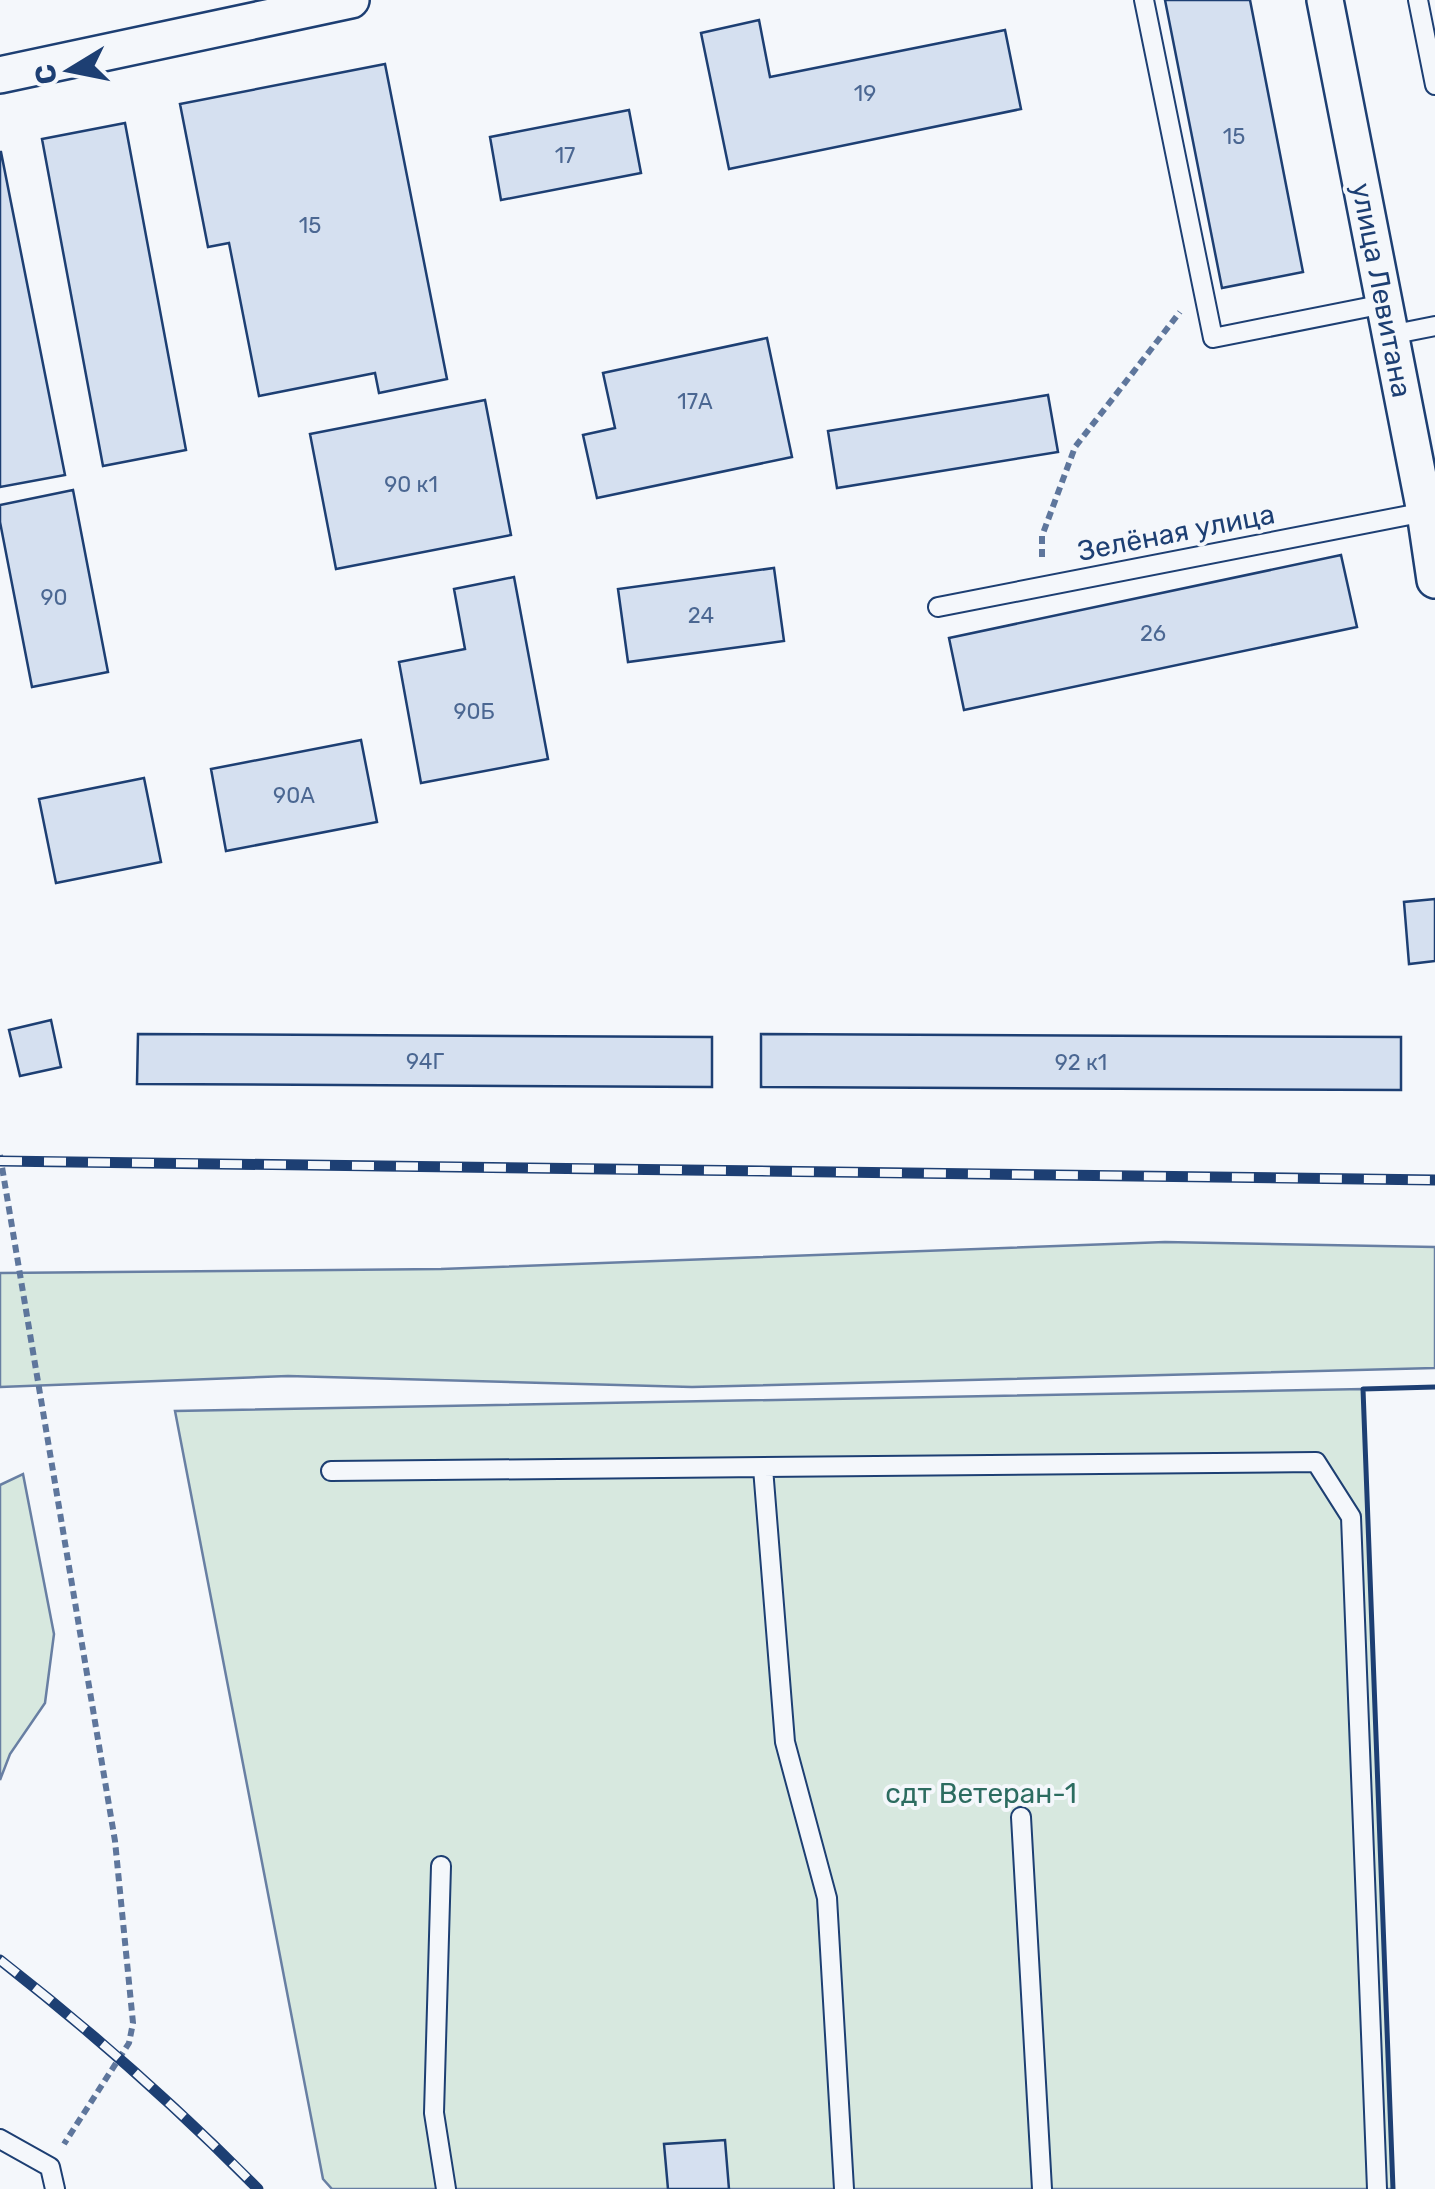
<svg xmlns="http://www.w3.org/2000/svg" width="1435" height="2189" font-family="Rubik,sans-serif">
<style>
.green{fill:#d7e8df;stroke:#687fa3;stroke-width:2.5}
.building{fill:#d5e0f0;stroke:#1d3f73;stroke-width:2.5}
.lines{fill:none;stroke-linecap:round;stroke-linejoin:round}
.service-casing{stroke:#1d3f73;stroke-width:22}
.minor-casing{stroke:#1d3f73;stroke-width:40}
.path{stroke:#5e769c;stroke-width:6;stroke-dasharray:8 5;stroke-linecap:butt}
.service{stroke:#f4f7fb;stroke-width:18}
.minor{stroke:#f4f7fb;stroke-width:35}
.rail-casing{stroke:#1d3f73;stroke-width:11}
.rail{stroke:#f4f7fb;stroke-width:8;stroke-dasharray:22;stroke-linecap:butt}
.wall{stroke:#1d3f73;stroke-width:5}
.labels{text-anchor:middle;stroke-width:8;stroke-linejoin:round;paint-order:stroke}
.number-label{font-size:22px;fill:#4b6792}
.street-label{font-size:28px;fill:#1d3f73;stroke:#f4f7fb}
.park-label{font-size:28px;fill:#2c6c60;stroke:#f4f7fb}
</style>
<rect width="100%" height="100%" fill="#f4f7fb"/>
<path class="green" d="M 1165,1242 L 1435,1247 L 1435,1368 L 692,1387 L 288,1376 L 0,1387 L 0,1273 L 441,1269 Z
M 1363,1389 L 1393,2189 L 332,2189 L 323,2179 L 175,1411 Z
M 23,1474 L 54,1634 L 45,1703 L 10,1754 L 0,1780 L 0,1485 Z"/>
<path class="building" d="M 1165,0 L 1250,0 L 1303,272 L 1222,288 Z
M 759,20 L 770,77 L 1005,30 L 1021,109 L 729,169 L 701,33 Z
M 385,64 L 447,379 L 379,393 L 375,373 L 259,396 L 229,243 L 208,247 L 180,104 Z
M 629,110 L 641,173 L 501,200 L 490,137 Z
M 125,123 L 186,450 L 103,466 L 42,139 Z
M 1,152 L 65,475 L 0,487 L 0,152 Z
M 767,338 L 792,457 L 597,498 L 583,435 L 615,428 L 603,373 Z
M 1048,395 L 1058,452 L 837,488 L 828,431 Z
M 485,400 L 511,535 L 336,569 L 310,434 Z
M 73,490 L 108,672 L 32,687 L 0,522 L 0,505 Z
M 1341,555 L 1357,627 L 964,710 L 949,638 Z
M 774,568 L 784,641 L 628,662 L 618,589 Z
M 514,577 L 548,759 L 421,783 L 399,662 L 465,649 L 454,589 Z
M 361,740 L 377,822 L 226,851 L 211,769 Z
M 144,778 L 161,862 L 56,883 L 39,799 Z
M 1435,899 L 1435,961 L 1409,964 L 1404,902 Z
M 51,1020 L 61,1067 L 20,1076 L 9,1030 Z
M 138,1034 L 712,1037 L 712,1087 L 137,1084 Z
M 761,1034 L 1401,1037 L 1401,1090 L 761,1087 Z
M 725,2140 L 729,2189 L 668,2189 L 664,2144 Z"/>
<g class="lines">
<defs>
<path id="service" d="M 1144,0 L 1213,338 L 1384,304
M 1418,0 L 1435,85
M 1390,335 L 1435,326
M 938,607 L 1425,512
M 763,1468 L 785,1742 L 827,1898 L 844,2189
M 331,1471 L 1316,1462 L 1351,1517 L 1377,2189
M 1021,1817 L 1042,2189
M 441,1866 L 434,2113 L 446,2189
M 0,2139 L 50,2167 L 55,2189"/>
<path id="minor" d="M 1325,0 L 1425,512 L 1435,580
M 0,75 L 351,0"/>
</defs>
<use href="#service" class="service-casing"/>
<use href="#minor" class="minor-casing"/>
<path class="path" d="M 1042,557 L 1042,536 L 1075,447 L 1180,312
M 0,1155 L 115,1841 L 133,2023 L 129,2043 L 64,2144"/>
<use href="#service" class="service"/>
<use href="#minor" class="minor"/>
<defs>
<path id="rail" d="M 0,1161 L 1435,1180
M 0,1960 C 91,2031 177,2107 258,2189"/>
</defs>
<use href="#rail" class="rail-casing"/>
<use href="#rail" class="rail"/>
<path class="wall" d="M 1393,2189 L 1363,1389 L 1435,1387"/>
</g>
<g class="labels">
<g class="number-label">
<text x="865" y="101">19</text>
<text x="1234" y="144">15</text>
<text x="565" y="163">17</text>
<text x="310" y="233">15</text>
<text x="695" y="409">17А</text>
<text x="411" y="492">90 к1</text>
<text x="54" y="605">90</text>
<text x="701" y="623">24</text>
<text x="1153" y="641">26</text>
<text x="474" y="719">90Б</text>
<text x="294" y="803">90А</text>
<text x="425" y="1069">94Г</text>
<text x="1081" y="1070">92 к1</text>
</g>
<g class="street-label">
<text transform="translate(1382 290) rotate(79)" y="10">улица Левитана</text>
<text transform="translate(1176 532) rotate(-11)" y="10">Зелёная улица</text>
</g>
<g class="park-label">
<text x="981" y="1803">сдт Ветеран-1</text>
</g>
</g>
<g transform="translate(70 70) rotate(260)" stroke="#f4f7fb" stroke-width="8" paint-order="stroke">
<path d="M0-8L18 38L0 25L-18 38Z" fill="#1d3f73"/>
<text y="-15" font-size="28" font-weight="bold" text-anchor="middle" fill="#1d3f73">С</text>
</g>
</svg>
